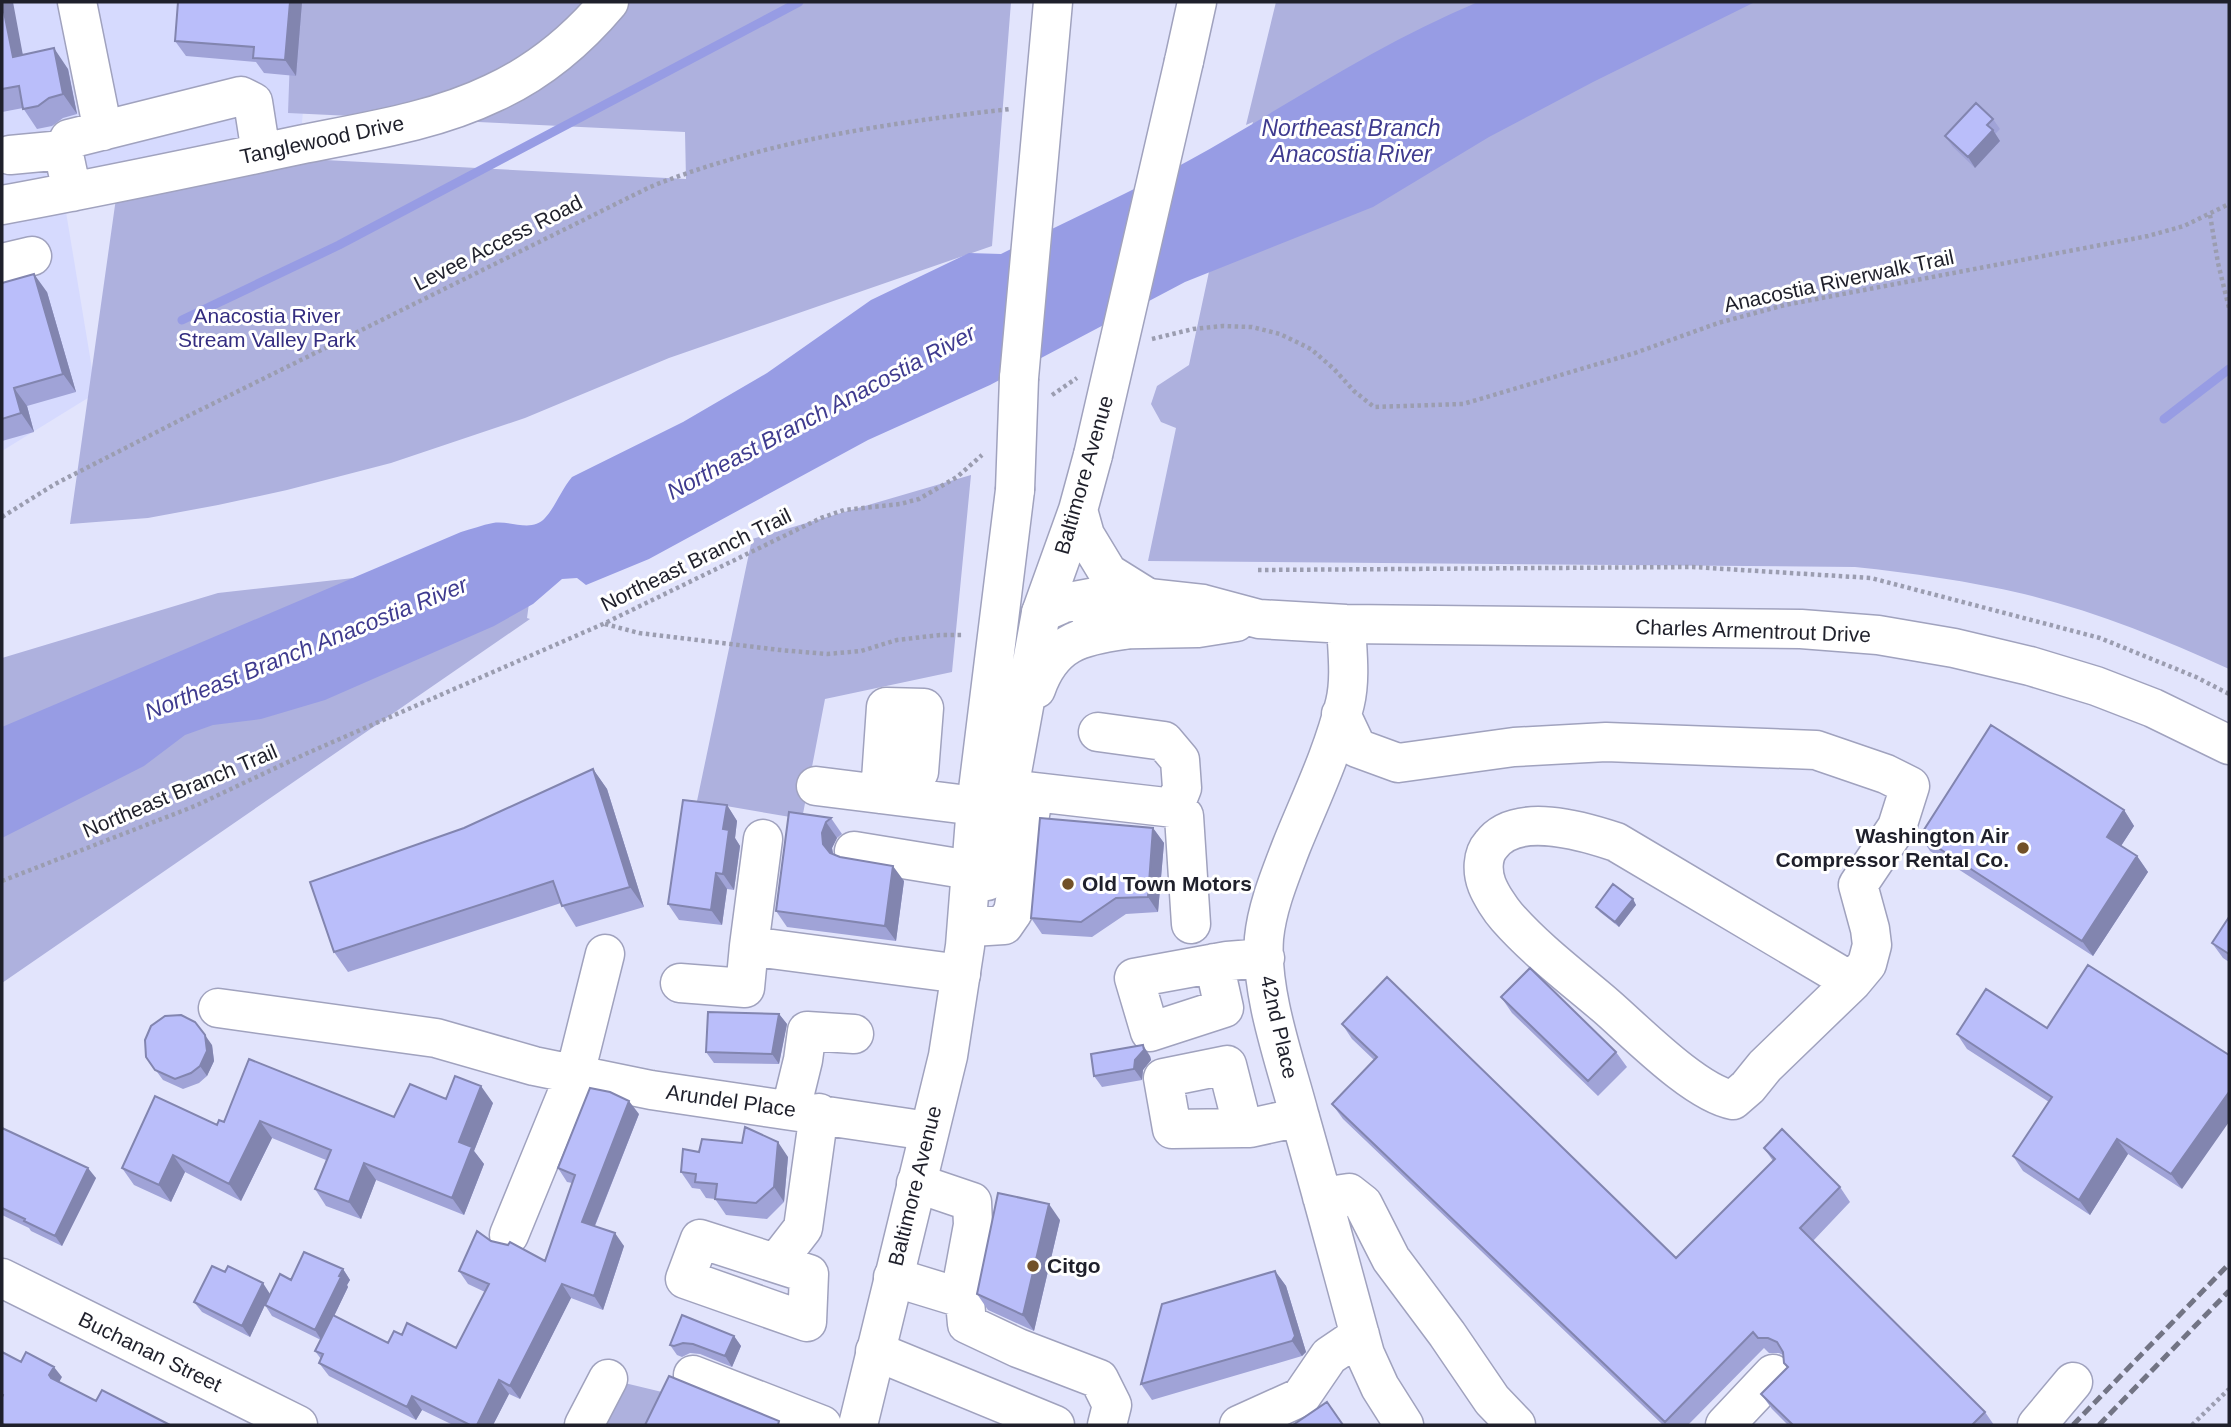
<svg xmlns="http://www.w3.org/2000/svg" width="2231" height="1427" font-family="Helvetica,sans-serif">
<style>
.built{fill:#d6dafe}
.green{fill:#aeb1de}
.water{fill:#979ce4}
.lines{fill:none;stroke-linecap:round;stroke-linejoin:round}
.stream{stroke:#979ce4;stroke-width:9}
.minor-casing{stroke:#a0a2be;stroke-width:41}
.major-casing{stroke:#a0a2be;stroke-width:41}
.path{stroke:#9b9db0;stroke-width:4.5;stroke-dasharray:3.5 3.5;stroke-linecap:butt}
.minor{stroke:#fff;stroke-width:38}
.major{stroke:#fff;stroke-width:38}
.rail{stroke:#727484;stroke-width:5;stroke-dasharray:10 5;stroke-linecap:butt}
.major-bridge-casing{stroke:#a0a2be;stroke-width:41;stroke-linecap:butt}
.major-bridge{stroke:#fff;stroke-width:38}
.wall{fill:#a0a3d7}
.shaded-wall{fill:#8285af}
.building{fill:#babefa;stroke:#8285af;stroke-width:2}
.poi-dot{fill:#725128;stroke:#fff;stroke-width:2.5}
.labels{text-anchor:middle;stroke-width:6;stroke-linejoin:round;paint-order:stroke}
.street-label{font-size:21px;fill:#1f202b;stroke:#fff}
.park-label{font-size:21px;fill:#342d80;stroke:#fff}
.poi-label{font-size:21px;font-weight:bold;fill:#1f202b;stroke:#fff;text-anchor:start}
.water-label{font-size:23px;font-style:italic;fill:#3f3b8f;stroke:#fff}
</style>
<rect width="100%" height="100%" fill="#e2e4fc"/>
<path class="built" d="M 2,2 L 313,2 L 300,144 L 63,194 L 96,393 L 2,451 Z"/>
<path class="green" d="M 292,2 L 1011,2 L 992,246 L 669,358 L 525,418 L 391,463 L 287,490 L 218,505 L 148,518 L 70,524 L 118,184 L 306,159 L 686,179 L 685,132 L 288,113 Z
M 1276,2 L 2229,2 L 2229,669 C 2163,639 2095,611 2024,594 C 1968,581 1912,573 1855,567 L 1148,561 L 1176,428 L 1161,422 L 1151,404 L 1157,386 L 1189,365 L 1210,267 L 1253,122 L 1246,125 Z
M 971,475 L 952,672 L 825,699 L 802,819 L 697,801 L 752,539 Z
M 535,558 L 527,618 L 530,619 L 2,983 L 2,658 L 218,593 Z
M 608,1379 L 800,1425 L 584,1425 Z"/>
<path class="water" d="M 1478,2 L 1755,2 L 1593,82 L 1489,137 L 1373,207 L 1185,282 L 990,385 L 868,440 L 649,559 L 586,585 L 577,578 L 562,579 L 533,604 L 494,626 L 325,700 L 261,719 L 213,725 L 185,735 L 144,766 L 2,838 L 2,727 L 461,532 C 472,529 482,525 493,523 C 510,520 532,533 545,518 C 556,506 561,490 572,477 L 683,422 L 767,373 L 871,300 L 969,253 L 1001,254 C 1063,223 1127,194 1188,161 C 1285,107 1375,45 1478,2 Z"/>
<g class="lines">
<path class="stream" d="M 182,320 L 339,245 L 799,2
M 2164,419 L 2229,369"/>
<defs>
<path id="minor" d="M 77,2 L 103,131
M 10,155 L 63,150
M 72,192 L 63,150 L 69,139 L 241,96 L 253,102 L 261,153
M 2,205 C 101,187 200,166 299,145 C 363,132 433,122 493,93 C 539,72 577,40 609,2
M 2,263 L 32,256
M 1041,613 L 1064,603 L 1096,597 L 1148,598 L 1203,604 L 1259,619 L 1346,624 L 1801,629 L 1878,635 L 1954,648 L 2030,666 L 2096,686 L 2153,708 L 2229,745
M 1346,624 C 1347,649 1351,678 1345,703 C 1333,753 1310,800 1291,847 C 1280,876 1267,907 1264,938 C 1260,993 1285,1061 1299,1114 C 1322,1194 1343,1274 1365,1354 L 1380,1387 L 1404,1425
M 1090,630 L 1198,628 L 1236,622
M 1341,714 L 1357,748 L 1398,763 L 1514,747 L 1606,742 L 1816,750 L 1886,774 L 1910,786 L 1897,827 L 1858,885 L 1870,929 L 1872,945 L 1867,964 L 1852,982 L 1765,1066 L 1748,1087 L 1733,1100 C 1695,1093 1636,1032 1606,1006 C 1572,977 1536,950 1507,917 C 1500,909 1491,895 1487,885 C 1482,872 1482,855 1491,845 C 1516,811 1583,831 1616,842 L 1852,982
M 1098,732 L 1164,741 L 1180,760 L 1182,788 L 1174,808
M 816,786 L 976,806
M 1008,789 L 1174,808 L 1184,816 L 1191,924
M 880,794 L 886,707 L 924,708 L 919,772 L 882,769
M 763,839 L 749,946 L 961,974
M 854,851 L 970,870
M 972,927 L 1004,925 L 1013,912 L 1034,792
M 1214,963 L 1224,1008 L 1150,1032 L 1134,978 L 1227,961 L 1265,958
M 680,983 L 745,988 L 749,946
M 218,1008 L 436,1038 L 534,1066 L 651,1090 L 928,1131
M 791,1109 L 803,1060 L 807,1031 L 854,1034
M 1243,1128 L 1227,1065 L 1163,1078 L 1172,1129 L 1243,1128 L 1250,1128 L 1300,1117
M 916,1183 L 972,1202 L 973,1225 L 963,1279 L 967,1324 L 1018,1348 L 1099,1379 L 1112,1405 L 1107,1425
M 1322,1197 L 1349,1193 L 1363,1204 L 1391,1259 L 1447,1334 L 1492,1400 L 1516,1425
M 509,1235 L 575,1074 L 605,954
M 700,1239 L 809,1274 L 807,1322 L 685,1279 Z
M 776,1263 L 803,1228 L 819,1113
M 893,1277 L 965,1299
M 2,1278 L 298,1425
M 875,1351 L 1055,1425
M 693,1375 L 822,1425
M 584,1425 L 608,1379
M 1239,1425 L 1301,1397 L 1329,1356 L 1360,1335
M 1725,1425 L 1773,1374
M 2037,1425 L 2073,1382"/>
<path id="major" d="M 1184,61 L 1197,2
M 1019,378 L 1053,2
M 1078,510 L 1085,535 L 1108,573 L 1148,598
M 1036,689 C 1052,643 1080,636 1124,630
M 987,881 L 998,849 L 1041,613 L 1078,510 L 1093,455
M 858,1425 L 948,1056 L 965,946 L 976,806 L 1015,490"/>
</defs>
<use href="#minor" class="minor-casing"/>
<use href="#major" class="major-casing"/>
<path class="path" d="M 2210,215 L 2218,263 L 2229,308
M 1152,339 L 1193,329 L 1223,326 L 1252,327 L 1280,334 L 1311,349 L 1334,369 L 1354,391 L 1374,407 L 1463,404 L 1635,353 L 1718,323 L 1785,305 L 2148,236 L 2184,226 L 2229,204
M 1052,395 L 1077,378
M 2,517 L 55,484 L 190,415 L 650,187 C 765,141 888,123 1010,109
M 1258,570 L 1693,567 L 1871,578 L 2100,638 L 2196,677 L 2229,694
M 605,624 L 639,633 L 780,650 L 827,654 L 861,651 L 897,640 L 940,635 L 963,635
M 2,881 L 195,806 L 303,755 L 603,624 L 821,518 L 844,510 L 900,504 L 919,499 L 957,477 L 982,455
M 2192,1425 L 2229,1389"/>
<use href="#minor" class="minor"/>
<use href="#major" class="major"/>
<path class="rail" d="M 2073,1425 L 2229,1264
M 2099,1425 L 2229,1291"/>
<defs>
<path id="major-bridge" d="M 1093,455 L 1184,61
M 1015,490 L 1019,378"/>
</defs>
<use href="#major-bridge" class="major-bridge-casing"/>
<use href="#major-bridge" class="major-bridge"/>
</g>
<path class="wall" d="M 2,2 L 23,55 L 68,69 L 77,114 L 63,118 L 52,126 L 37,129 L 23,108 L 2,112 Z
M 302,2 L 296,76 L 264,73 L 256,62 L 186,56 L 175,41 Z
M 1993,119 L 2000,129 L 1995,134 L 2000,141 L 1975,168 L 1953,147 L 1945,136 Z
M 2,283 L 47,292 L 76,392 L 27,406 L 34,432 L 2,441 Z
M 593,769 L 607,789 L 644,907 L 576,927 L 561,903 L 348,972 L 334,952 Z
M 727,805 L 737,821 L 735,838 L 740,846 L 734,890 L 727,889 L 722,925 L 679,920 L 668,904 Z
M 2124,810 L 2134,826 L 2121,846 L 2137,856 L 2148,872 L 2093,956 L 1930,851 L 1920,836 Z
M 789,812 L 831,818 L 842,834 L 837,838 L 832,848 L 833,854 L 904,881 L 896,941 L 787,927 L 776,911 Z
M 1153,828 L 1164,843 L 1158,912 L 1126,914 L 1092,937 L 1042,934 L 1031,918 Z
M 1633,899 L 1636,905 L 1619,927 L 1600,912 L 1596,907 Z
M 2229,917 L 2229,962 L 2223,958 L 2212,943 Z
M 2088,965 L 2182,1189 L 2128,1154 L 2090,1215 L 2023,1171 L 2013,1156 L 2049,1102 L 1967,1049 L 1957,1034 L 2047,1028 Z
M 1501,997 L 1616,1052 L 1627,1067 L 1598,1096 L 1512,1013 Z
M 779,1014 L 787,1024 L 779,1064 L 714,1063 L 706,1052 Z
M 1342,1024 L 1676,1258 L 1773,1161 L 1764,1148 L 1840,1187 L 1850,1202 L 1813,1241 L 1985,1412 L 1994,1425 L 1788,1425 L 1772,1409 L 1761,1394 L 1787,1368 L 1784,1363 L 1783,1355 L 1779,1353 L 1769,1353 L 1764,1348 L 1688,1425 L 1663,1425 L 1343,1119 L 1332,1104 L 1374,1060 L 1352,1039 Z
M 212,1045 L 214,1061 L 207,1076 L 199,1083 L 183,1089 L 163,1080 L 146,1057 Z
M 1150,1056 L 1151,1060 L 1143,1070 L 1142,1080 L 1102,1087 L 1094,1076 Z
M 446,1099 L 493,1103 L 474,1151 L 484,1164 L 464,1215 L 376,1180 L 361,1219 L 326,1206 L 315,1189 L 326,1160 L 272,1138 L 241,1201 L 185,1172 L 171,1202 L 134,1185 L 122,1168 L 224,1122 L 394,1117 Z
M 639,1114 L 595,1226 L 624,1246 L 603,1310 L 571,1298 L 520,1399 L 509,1394 L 493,1425 L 453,1425 L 422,1410 L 416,1420 L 329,1376 L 319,1363 L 321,1359 L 315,1351 L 321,1340 L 272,1316 L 265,1305 L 250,1337 L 202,1312 L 194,1302 L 270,1294 L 291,1280 L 343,1269 L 350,1280 L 347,1285 L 348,1287 L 334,1316 L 388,1343 L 402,1335 L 456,1348 L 485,1292 L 468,1284 L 459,1271 L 491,1241 L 545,1261 L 572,1183 L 567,1182 L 558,1168 Z
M 2,1128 L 96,1178 L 62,1246 L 31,1231 L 29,1228 L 2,1215 Z
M 699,1152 L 788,1157 L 784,1202 L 767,1219 L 726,1215 L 715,1199 L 706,1198 L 700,1189 L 692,1188 L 681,1172 Z
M 1060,1220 L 1034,1331 L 988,1310 L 977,1294 Z
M 1275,1271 L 1286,1286 L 1306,1352 L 1302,1356 L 1152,1400 L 1141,1384 Z
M 734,1336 L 741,1346 L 732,1367 L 700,1354 L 690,1353 L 682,1357 L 677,1355 L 670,1345 Z"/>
<path class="shaded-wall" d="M 2,2 L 13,2 L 27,77 L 13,57 Z
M 290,2 L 302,2 L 296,76 L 285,60 Z
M 54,48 L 68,69 L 77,114 L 63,94 Z
M 1993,130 L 2000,141 L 1975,168 L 1968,157 Z
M 34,274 L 47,292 L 76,392 L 63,374 Z
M 14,388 L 27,406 L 34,432 L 21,413 Z
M 593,769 L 607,789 L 644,907 L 630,887 Z
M 727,805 L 737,821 L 735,838 L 740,846 L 734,890 L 723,874 L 723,829 Z
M 2124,810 L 2134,826 L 2117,852 L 2107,837 Z
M 826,822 L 837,838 L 832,848 L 834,859 L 823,844 L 822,833 Z
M 1153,828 L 1164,843 L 1158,912 L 1148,897 Z
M 2137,856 L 2148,872 L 2093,956 L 2082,941 Z
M 893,866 L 904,881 L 896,941 L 885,926 Z
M 716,873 L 727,889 L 722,925 L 711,910 Z
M 1633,899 L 1636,905 L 1619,927 L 1615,922 Z
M 779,1014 L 787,1024 L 779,1064 L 772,1054 Z
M 205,1035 L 212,1045 L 214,1061 L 207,1076 L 200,1066 Z
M 1143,1045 L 1150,1056 L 1151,1060 L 1143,1070 L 1142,1080 L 1134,1069 L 1135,1060 Z
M 481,1086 L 493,1103 L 474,1151 L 484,1164 L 464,1215 L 452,1198 L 459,1142 Z
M 2229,1092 L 2229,1122 L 2182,1189 L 2171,1174 Z
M 629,1101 L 639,1114 L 591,1235 L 582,1222 Z
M 260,1121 L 272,1138 L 241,1201 L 229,1184 Z
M 2117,1139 L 2128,1154 L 2090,1215 L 2079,1200 Z
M 778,1142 L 788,1157 L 784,1202 L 774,1187 Z
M 173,1155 L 185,1172 L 171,1202 L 159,1185 Z
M 364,1163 L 376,1180 L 361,1219 L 349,1202 Z
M 88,1168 L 96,1178 L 62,1246 L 55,1236 Z
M 1049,1204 L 1060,1220 L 1034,1331 L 1023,1315 Z
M 615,1233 L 624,1246 L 603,1310 L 594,1296 Z
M 343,1269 L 350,1280 L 347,1285 L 348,1287 L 322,1341 L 315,1330 Z
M 1275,1271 L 1286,1286 L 1306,1352 L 1302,1356 L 1292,1341 Z
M 263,1283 L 270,1294 L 250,1337 L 242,1326 Z
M 562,1284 L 571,1298 L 520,1399 L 510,1386 Z
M 734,1336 L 741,1346 L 732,1367 L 725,1356 Z
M 54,1367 L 62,1377 L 57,1386 L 49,1375 Z
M 499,1380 L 509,1394 L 493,1425 L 477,1425 Z
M 412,1396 L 422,1410 L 416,1420 L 407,1407 Z"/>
<path class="building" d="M 2,2 L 13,57 L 54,48 L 63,94 L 49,98 L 38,106 L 23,109 L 19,86 L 2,89 Z
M 178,2 L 290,2 L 285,60 L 253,58 L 254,47 L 175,41 Z
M 1976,103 L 1993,119 L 1987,125 L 1993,130 L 1968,157 L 1945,136 Z
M 34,274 L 63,374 L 14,388 L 21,413 L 2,419 L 2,283 Z
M 1991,725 L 2124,810 L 2107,837 L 2137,856 L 2082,941 L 1920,836 Z
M 593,769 L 630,887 L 562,906 L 553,881 L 334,952 L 310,882 L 464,828 Z
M 683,800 L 727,805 L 723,829 L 729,830 L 723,874 L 716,873 L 711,910 L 668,904 Z
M 789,812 L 831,818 L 826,822 L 822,833 L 823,844 L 830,853 L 840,857 L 893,866 L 885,926 L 776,911 Z
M 1040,818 L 1153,828 L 1148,897 L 1116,898 L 1081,922 L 1031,918 Z
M 1613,884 L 1633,899 L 1615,922 L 1596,907 Z
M 2229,917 L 2229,954 L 2212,943 Z
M 2088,965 L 2229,1055 L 2229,1092 L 2171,1174 L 2117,1139 L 2079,1200 L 2013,1156 L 2052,1097 L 1957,1034 L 1986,989 L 2047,1028 Z
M 1530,968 L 1616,1052 L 1588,1081 L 1501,997 Z
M 1387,977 L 1676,1258 L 1775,1159 L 1764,1148 L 1782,1129 L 1840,1187 L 1800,1228 L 1985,1412 L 1972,1425 L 1793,1425 L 1761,1394 L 1788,1367 L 1784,1363 L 1783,1352 L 1777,1342 L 1768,1338 L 1758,1338 L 1753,1332 L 1665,1422 L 1332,1104 L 1377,1057 L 1342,1024 Z
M 708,1012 L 779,1014 L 772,1054 L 706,1052 Z
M 181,1015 L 195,1022 L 205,1035 L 207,1051 L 200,1066 L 191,1073 L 175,1079 L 155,1070 L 146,1057 L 145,1040 L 151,1026 L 165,1016 Z
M 1143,1045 L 1144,1050 L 1135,1060 L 1134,1069 L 1094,1076 L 1091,1054 Z
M 249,1059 L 394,1117 L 410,1084 L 446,1099 L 455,1076 L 481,1086 L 459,1142 L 472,1147 L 452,1198 L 364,1163 L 349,1202 L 315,1189 L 331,1150 L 260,1121 L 229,1184 L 173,1155 L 159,1185 L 122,1168 L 155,1096 L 217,1125 L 219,1120 L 224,1122 Z
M 590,1088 L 610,1092 L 629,1101 L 582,1222 L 615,1233 L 594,1296 L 562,1284 L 510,1386 L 499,1380 L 477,1425 L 470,1425 L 412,1396 L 407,1407 L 319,1363 L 323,1354 L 315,1351 L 333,1315 L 388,1343 L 394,1331 L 402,1335 L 407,1323 L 456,1348 L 489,1284 L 459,1271 L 477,1231 L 491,1241 L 508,1245 L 510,1242 L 545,1261 L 575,1175 L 558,1168 Z
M 745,1127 L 778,1142 L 774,1187 L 756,1203 L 715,1199 L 717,1184 L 695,1182 L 696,1174 L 681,1172 L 683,1149 L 699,1152 L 702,1139 L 742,1143 Z
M 2,1128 L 88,1168 L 55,1236 L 24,1221 L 25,1219 L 2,1208 Z
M 998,1193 L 1049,1204 L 1023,1315 L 977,1294 Z
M 304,1252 L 343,1269 L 339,1276 L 341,1277 L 315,1330 L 265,1305 L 280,1274 L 291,1280 Z
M 212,1266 L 225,1272 L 228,1266 L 263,1283 L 242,1326 L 194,1302 Z
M 1275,1271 L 1295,1336 L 1292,1341 L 1141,1384 L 1162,1304 Z
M 682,1315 L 734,1336 L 725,1356 L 693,1344 L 683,1343 L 674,1346 L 670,1345 Z
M 2,1352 L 21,1362 L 26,1352 L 54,1367 L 49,1375 L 51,1378 L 96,1401 L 102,1390 L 170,1425 L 5,1425 L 2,1424 L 2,1397 L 3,1395 L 2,1394 Z
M 669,1376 L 779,1421 L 778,1425 L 645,1425 Z
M 1327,1402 L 1343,1425 L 1293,1425 Z"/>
<g class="poi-dot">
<circle cx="2023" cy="848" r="7"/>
<circle cx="1068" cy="884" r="7"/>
<circle cx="1033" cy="1266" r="7"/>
</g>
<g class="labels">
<g class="street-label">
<text transform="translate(322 140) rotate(-12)" y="7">Tanglewood Drive</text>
<text transform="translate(498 243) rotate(-27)" y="7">Levee Access Road</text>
<text transform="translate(1839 281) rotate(-12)" y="7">Anacostia Riverwalk Trail</text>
<text transform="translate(1084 475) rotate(-74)" y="7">Baltimore Avenue</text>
<text transform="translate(696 560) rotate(-26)" y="7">Northeast Branch Trail</text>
<text transform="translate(1753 631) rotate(2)" y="7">Charles Armentrout Drive</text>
<text transform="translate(180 791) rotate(-23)" y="7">Northeast Branch Trail</text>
<text transform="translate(1279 1027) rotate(77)" y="7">42nd Place</text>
<text transform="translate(731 1101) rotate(8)" y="7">Arundel Place</text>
<text transform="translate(915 1186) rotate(-76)" y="7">Baltimore Avenue</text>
<text transform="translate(150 1352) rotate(26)" y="7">Buchanan Street</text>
</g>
<g class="park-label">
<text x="267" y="323">Anacostia River<tspan x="267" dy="24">Stream Valley Park</tspan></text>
</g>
<g class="poi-label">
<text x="2009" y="843" text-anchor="end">Washington Air<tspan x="2009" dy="24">Compressor Rental Co.</tspan></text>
<text x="1082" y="891">Old Town Motors</text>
<text x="1047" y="1273">Citgo</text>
</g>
<g class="water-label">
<text x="1351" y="136">Northeast Branch<tspan x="1351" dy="26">Anacostia River</tspan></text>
<text transform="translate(821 412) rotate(-28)" y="8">Northeast Branch Anacostia River</text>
<text transform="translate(306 648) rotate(-22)" y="8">Northeast Branch Anacostia River</text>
</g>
</g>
<rect width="2231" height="1427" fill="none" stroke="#1f202b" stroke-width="7"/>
</svg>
